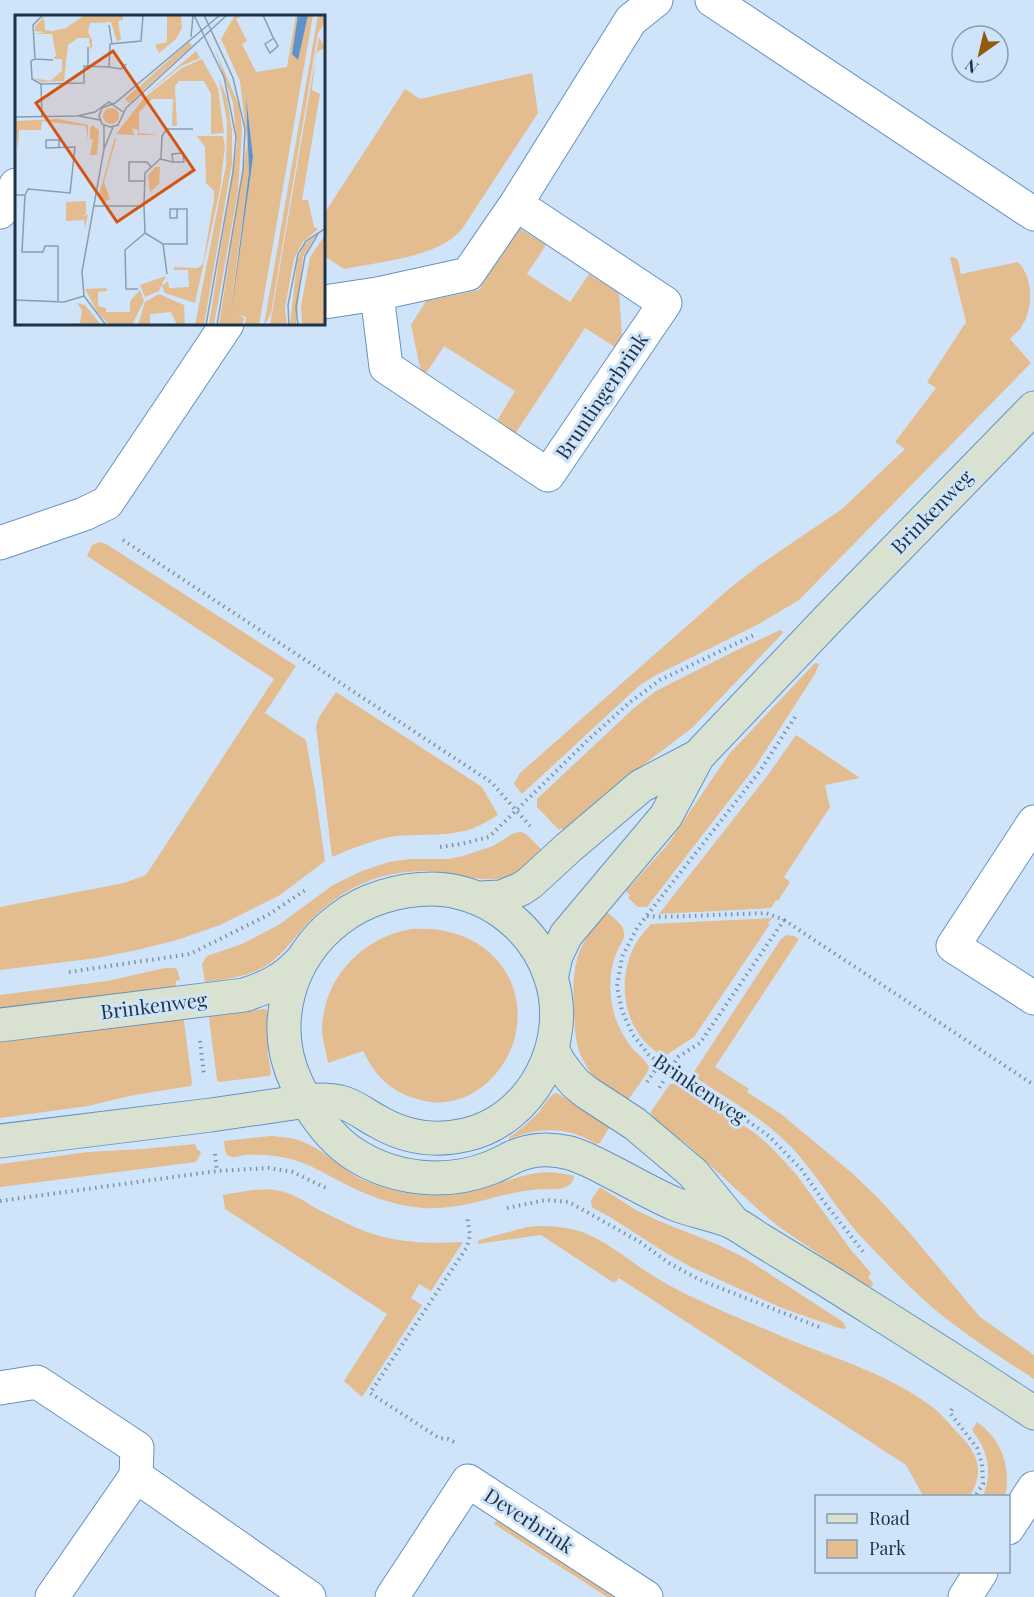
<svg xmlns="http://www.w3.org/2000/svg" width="1034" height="1597" font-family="'Playfair Display',serif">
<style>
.green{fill:#e3bc90}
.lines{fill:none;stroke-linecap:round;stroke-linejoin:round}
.street-casing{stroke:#6393c4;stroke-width:35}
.secondary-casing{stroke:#6393c4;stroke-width:35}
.path{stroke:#7f93a8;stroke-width:4;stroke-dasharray:1.5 4.5;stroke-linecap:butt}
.street{stroke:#fff;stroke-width:33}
.secondary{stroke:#d9e2d0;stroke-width:33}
.labels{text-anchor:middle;stroke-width:6;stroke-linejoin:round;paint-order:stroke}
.street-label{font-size:20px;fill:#1f3348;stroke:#d0e4f9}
.inset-road{fill:none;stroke:#899db2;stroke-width:1.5}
.view{fill:#d45512;fill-opacity:0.15;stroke:#d45512;stroke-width:3}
.inset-edge{fill:none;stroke:#1f3348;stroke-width:3}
</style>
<rect width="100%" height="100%" fill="#d0e4f9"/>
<path class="green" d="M 532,73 L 538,113 L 462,229 C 440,257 378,262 344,269 L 324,256 L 324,214 L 405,89 L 420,99 Z
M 519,228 L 546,245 L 527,274 L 570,302 L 589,274 L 619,293 L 622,335 L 615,347 L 585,328 L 515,434 L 497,421 L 515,391 L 444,346 L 425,375 L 421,372 L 411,325 L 426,301 L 479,290 Z
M 953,257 L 958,260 L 961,274 L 1018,262 C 1034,278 1034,310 1020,329 C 1017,332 1013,336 1010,339 L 1031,363 L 799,600 L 757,625 L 658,674 L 640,685 L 522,794 L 514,784 L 520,773 L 730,588 L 761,564 L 842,509 L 905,449 L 895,442 L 936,388 L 927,382 L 966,322 L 950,258 Z
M 100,542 L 106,544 L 296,666 L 265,713 L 306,740 L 315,790 L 325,861 L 280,895 L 220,925 L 177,940 L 137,950 L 97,958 L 0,970 L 0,907 L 124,883 L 146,875 L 274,679 L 87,556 L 92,545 Z
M 780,630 L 783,632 L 781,635 L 692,728 L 605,794 L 565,832 L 561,828 L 559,830 L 537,807 L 537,799 L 634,708 L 656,691 L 733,652 Z
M 815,663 L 819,664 L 815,674 L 755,767 L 647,907 L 638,907 L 628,898 L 630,895 L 626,892 L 627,890 L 668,844 L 729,754 Z
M 336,692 L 482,787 L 498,815 C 487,822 476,828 464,831 C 440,837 414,833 390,837 C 370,841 351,849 332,857 L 316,727 L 319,717 Z
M 796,735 L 860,778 L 825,785 L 830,807 L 784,877 L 790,882 L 778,901 L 776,900 L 771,908 L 659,914 L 768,775 Z
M 520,832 L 526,834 L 545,853 C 533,861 520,873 506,877 C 484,883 461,875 439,872 C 417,869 392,873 371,880 C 345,890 323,906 304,927 C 293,939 284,953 270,963 C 250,977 228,979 205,982 L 202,964 L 207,956 L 242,944 L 280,924 L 333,885 L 362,871 L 389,862 L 410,859 L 448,859 L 463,856 L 493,846 L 514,833 Z
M 607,912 C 613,918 624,924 624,933 C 625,940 618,947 616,954 C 609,972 609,990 613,1009 C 616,1024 624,1038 634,1050 C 639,1055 645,1060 649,1067 L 647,1073 L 626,1103 C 610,1091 594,1081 584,1062 C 575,1047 575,1029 574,1013 C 572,968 574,946 607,912 Z
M 772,918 L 768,923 L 770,924 L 694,1037 L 663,1057 C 656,1052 650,1047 644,1041 C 622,1015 619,977 634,947 C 638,939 645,931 651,924 Z
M 411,929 C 432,928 450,930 469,939 C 527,967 533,1040 488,1082 C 471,1098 447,1106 425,1101 C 393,1094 377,1079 363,1051 L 328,1063 C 326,1053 323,1042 322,1032 C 322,979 361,938 411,929 Z
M 787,935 L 794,936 L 799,939 L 715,1067 L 749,1089 L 747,1092 L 781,1114 L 852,1173 L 879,1199 L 909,1232 L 980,1317 L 1034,1355 L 1034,1379 C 1000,1357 964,1334 933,1308 C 910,1288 889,1266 868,1244 C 840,1216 821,1180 795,1151 C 766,1119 727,1099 692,1075 L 781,939 Z
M 165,968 L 176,968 L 178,972 L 180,980 L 176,981 L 176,986 L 177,987 L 0,1013 L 0,995 L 107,981 Z
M 264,1009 L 267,1010 L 268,1053 L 271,1074 L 269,1076 L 219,1082 L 217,1080 L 209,1018 L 210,1016 Z
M 182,1018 L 184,1021 L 192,1083 L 191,1086 L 134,1095 L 88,1106 L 0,1118 L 0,1036 Z
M 670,1084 L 678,1084 L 755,1133 L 771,1147 L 796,1174 L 851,1250 L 871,1273 L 868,1277 L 873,1283 L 872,1287 L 866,1286 L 779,1227 L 760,1211 L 688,1145 L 650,1118 L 652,1114 L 650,1113 Z
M 555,1093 L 557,1093 L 608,1126 L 609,1128 L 600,1143 L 596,1144 C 568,1126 539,1127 509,1139 L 508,1138 C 519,1131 529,1122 539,1112 C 544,1105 548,1097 555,1093 Z
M 270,1136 C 280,1137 292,1137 301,1141 C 323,1149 339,1167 359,1178 C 378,1187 400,1193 421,1195 C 442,1197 464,1194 485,1188 C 519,1178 537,1166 574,1176 C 571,1195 546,1187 531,1190 C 492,1195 465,1210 423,1208 C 394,1206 366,1195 341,1182 C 324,1173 309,1164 291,1159 C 276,1155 260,1154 245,1155 C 240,1156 232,1159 227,1155 C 224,1152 225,1145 224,1141 Z
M 195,1144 L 197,1150 L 199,1150 L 201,1153 L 196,1162 L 0,1187 L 0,1164 L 88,1152 L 142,1149 Z
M 600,1187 L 636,1210 L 659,1221 L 719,1245 L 745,1258 L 843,1322 L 846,1328 L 844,1329 L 839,1328 L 782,1308 L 691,1267 L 666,1253 L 610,1217 L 595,1209 L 592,1207 L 591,1200 Z
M 252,1190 C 259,1190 268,1189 275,1190 C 293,1192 306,1203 321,1211 C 336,1218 351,1226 367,1232 C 398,1243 430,1244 463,1242 L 431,1291 L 419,1284 L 411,1298 L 422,1305 L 362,1397 L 344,1381 L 387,1314 L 225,1209 L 223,1195 Z
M 538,1226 C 553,1226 568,1227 582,1232 C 604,1240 625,1257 644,1270 C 659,1280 675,1289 692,1297 C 723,1312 756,1325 788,1339 C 837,1359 893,1376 935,1409 C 942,1415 948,1422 954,1429 C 975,1450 987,1467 970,1496 L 923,1496 L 906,1465 L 619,1278 L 614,1283 L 541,1235 L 477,1244 L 479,1240 L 527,1227 Z
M 977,1422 C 1001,1438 1012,1469 1005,1496 L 983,1496 C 993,1471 988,1451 972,1430 Z
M 500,1515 L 626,1597 L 607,1597 L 494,1524 Z"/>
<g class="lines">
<defs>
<path id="street" d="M 712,0 L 1034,214
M 0,212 L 16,185
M 377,294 L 386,367 L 548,475 L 665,303 L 516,204
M 324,302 L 377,294 L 468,274 L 516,204 L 631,20 L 656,0
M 0,543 L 84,514 L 107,503 L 227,324
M 1034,822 L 953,946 L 1034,998
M 0,1388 L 37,1382 L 137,1448 L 136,1476
M 1008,1528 L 1034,1488
M 52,1597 L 136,1476 L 309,1597
M 392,1597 L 468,1481 L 646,1597
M 965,1597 L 981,1572"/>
<path id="secondary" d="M 479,898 L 501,897 L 521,889 L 530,883 L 568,848 L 641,786 L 698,756
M 551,979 L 556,956 L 566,935 L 666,816 L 698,756 L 830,617 L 1034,408
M 0,1025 L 244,995 C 266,988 283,980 299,963
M 552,1048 L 558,1061 L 566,1072 L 575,1083 L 586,1092 L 635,1124 L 693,1173 L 733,1222
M 0,1141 L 211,1115 L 307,1101 C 318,1100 329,1099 340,1102 C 354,1105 365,1115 377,1121 C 404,1137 434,1142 465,1135 C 532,1120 572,1043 551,978 C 534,926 486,890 432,889 C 399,889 365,899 339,919 C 288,958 269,1025 297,1084 C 300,1091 305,1098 309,1105 C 321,1124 335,1142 354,1154 C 394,1180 446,1185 490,1168 C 498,1165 505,1161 513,1157 C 530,1149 551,1148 570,1153 C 583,1157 595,1163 608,1170 C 630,1181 652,1194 675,1204 C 693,1211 712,1214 730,1221 C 740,1226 750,1233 759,1239 C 780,1252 802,1265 823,1278 C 894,1323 965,1367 1034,1413"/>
</defs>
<use href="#street" class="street-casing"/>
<use href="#secondary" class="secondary-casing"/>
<path class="path" d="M 123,540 L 491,782 L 530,826
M 795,717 L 760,771 L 637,928 L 622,957 L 617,986 L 622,1011 L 633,1035 L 649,1055 L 660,1063 L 719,1101 L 769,1136 L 801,1169 L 824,1202 L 865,1254
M 440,847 L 461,844 L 489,837 L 589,739 L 629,703 L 660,680 L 756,634
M 647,916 L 661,917 L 766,913 L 784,920 L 700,1043 L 678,1057 L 658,1090
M 784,920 L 1034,1085
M 69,972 L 190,954 L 268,915 L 307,889
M 200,1041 L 204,1075
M 647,1082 L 660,1063
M 215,1154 L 217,1171
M 0,1201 L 217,1171 L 269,1168 L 293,1172 L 326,1188
M 507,1208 L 546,1200 L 569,1202 L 640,1242 L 669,1263 L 700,1280 L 819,1327
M 952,1409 L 950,1413 L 977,1448 L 982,1464 L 983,1484 L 975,1496
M 454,1442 L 448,1439 L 439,1438 L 370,1393 L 467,1247 L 470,1235 L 467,1216"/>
<use href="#street" class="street"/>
<use href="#secondary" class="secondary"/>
</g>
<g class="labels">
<g class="street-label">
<text transform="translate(602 396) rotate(-56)" y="7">Bruntingerbrink</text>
<text transform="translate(932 512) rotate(-46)" y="7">Brinkenweg</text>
<text transform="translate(154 1006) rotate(-7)" y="7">Brinkenweg</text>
<text transform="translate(700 1089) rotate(34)" y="7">Brinkenweg</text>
<text transform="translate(529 1521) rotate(33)" y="7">Deverbrink</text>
</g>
</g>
<g transform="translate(15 15)">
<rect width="310" height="310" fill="#d0e4f9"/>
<path d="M 108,0 L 108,5 L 103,6 L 106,24 L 102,27 L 96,7 L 75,8 L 73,17 L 77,25 L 77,32 L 75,35 L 74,23 L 63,23 L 53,30 L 49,66 L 27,67 L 18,63 L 35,66 L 47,56 L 47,44 L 38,44 L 41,40 L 37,19 L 20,19 L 29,17 L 20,16 L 20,11 L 29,2 L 30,15 L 37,16 L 51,13 L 68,1 ZM 152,0 L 166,0 L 167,13 L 161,24 L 144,38 L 140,30 L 152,27 ZM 220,0 L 227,1 L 221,4 L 232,26 L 227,29 L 241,57 L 272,52 L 281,0 L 298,0 L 244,310 L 230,310 L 231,302 L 222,299 L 229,303 L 227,310 L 204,310 L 232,128 L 225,66 L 206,24 ZM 231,81 L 238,142 L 215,298 L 234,157 ZM 303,0 L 310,0 L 310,7 L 303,18 L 256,299 L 249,310 ZM 304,22 L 310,33 L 302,37 L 300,47 L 297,75 L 305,79 L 287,185 L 293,185 L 299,212 L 303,214 L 287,228 L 279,244 L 270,293 L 272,310 L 255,310 ZM 174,27 L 177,31 L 114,88 L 110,84 ZM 199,32 L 225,93 L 227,115 L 223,176 L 199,310 L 194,310 L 222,128 L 218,88 ZM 181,36 L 185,43 L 166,51 L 117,91 ZM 187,44 L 203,73 L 209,118 L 196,119 L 196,79 L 189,66 L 164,66 L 160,71 L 162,111 L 157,111 L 158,84 L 137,84 L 124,97 L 124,118 L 144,120 L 123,120 L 123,115 L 117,113 L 119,120 L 101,119 L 129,83 L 167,53 ZM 204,64 L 212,83 L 217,116 L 217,148 L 189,310 L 180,310 L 211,150 L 212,106 ZM88 101a8 8 0 1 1 16 0a8 8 0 1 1-16 0ZM 43,104 L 73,110 L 73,125 L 71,111 L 27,106 L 26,115 L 4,115 L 3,136 L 0,106 ZM 78,110 L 84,116 L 82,140 L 75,140 L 78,124 L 75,125 L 75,113 ZM 182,121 L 208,121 L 210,131 L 205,175 L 180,288 L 150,278 L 147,271 L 153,266 L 154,273 L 174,272 L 173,255 L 159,255 L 159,252 L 183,253 L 188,249 L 199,184 L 199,176 L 191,168 L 190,132 ZM 100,122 L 101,124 L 89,167 L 95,184 L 89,187 L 84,180 ZM 140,152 L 145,152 L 144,169 L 135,177 L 133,161 ZM 71,186 L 71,199 L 67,201 L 73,200 L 70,213 L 69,205 L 51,206 L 51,187 ZM 310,220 L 310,310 L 287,310 L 286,291 L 295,242 ZM 300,221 L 288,242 L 281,310 L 275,310 L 282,246 L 289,230 ZM 151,261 L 144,276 L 130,282 L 125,270 ZM 91,273 L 92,276 L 83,277 L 83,291 L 91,293 L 91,297 L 115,297 L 115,286 L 125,275 L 129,286 L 117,310 L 95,310 L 83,298 L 70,274 ZM 144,279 L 169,290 L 170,310 L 162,310 L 156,297 L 135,299 L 135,309 L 123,310 L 130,287 ZM 62,288 L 70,290 L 86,310 L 39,310 L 65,308 L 67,295 Z" fill="#e3bc90" fill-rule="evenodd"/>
<path d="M 283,0 L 293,0 L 283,45 L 277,39 ZM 231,81 L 238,142 L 216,299 L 234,157 Z" fill="#5c93cc"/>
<path class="inset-road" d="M 179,0 L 209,62 L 221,122 L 218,157 L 191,310M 189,0 L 218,63 L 230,114 L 228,155 L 202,310M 205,0 L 100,88 L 87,93 L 84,101 L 87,109 L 95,112 L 103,110 L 111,93 L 212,0M 248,0 L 257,20 L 263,31 L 255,38 L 250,29 L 259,23M 94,10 L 97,29M 176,22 L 178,1M 73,32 L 73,51M 20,44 L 38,45M 94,52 L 106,54 L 111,49M 26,69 L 69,68 L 69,51 L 94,52 L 95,29 L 126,26 L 128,0M 64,101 L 85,105M 0,102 L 62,101 L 80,97 L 94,87 L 108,97M 27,102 L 26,69 L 17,64 L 16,46 L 20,44 L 18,10 L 28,0M 89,110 L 89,134 L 67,257 L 69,281 L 91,310M 89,134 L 98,112M 145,144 L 158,147 L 157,139 L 168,138 L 169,147 L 158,147M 130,166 L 114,166 L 114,147 L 132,147 L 136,152M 0,180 L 10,180 L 7,237 L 28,237 L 30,231 L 43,231 L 43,287M 10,180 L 13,174 L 55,178 L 60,132 L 31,133 L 31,125 L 44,125 L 44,133M 78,191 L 129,191 L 130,158 L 146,143 L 147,121 L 152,114 L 178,114M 129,191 L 130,218 L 148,229 L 172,229 L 172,194 L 155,194 L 155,203 L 162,203 L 162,194M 148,229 L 152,259M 123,274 L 111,274 L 110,235 L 130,218M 0,285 L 49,287 L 69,281M 274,310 L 273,290 L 283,239 L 291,226 L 311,213M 283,310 L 281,292 L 290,241 L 303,219"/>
<path class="view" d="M 98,36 L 179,155 L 102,207 L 21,88 Z"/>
<rect width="310" height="310" class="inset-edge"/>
</g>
<rect x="815" y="1495" width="195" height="78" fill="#d0e4f9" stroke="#899db2" stroke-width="1.5"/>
<rect x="827" y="1514" width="30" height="9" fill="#d9e2d0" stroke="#899db2" stroke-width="1.5"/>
<text x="869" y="1525" font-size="18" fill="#1f3348">Road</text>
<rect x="827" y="1540" width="30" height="18" fill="#e3bc90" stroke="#899db2" stroke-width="1.5"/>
<text x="869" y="1555" font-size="18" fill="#1f3348">Park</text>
<g transform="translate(980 54) rotate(214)"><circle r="28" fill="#d0e4f9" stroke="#899db2" stroke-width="1.5"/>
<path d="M0-4.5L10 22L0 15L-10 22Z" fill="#8f5c0c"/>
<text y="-9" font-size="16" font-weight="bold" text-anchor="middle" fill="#1f3348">N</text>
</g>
</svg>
